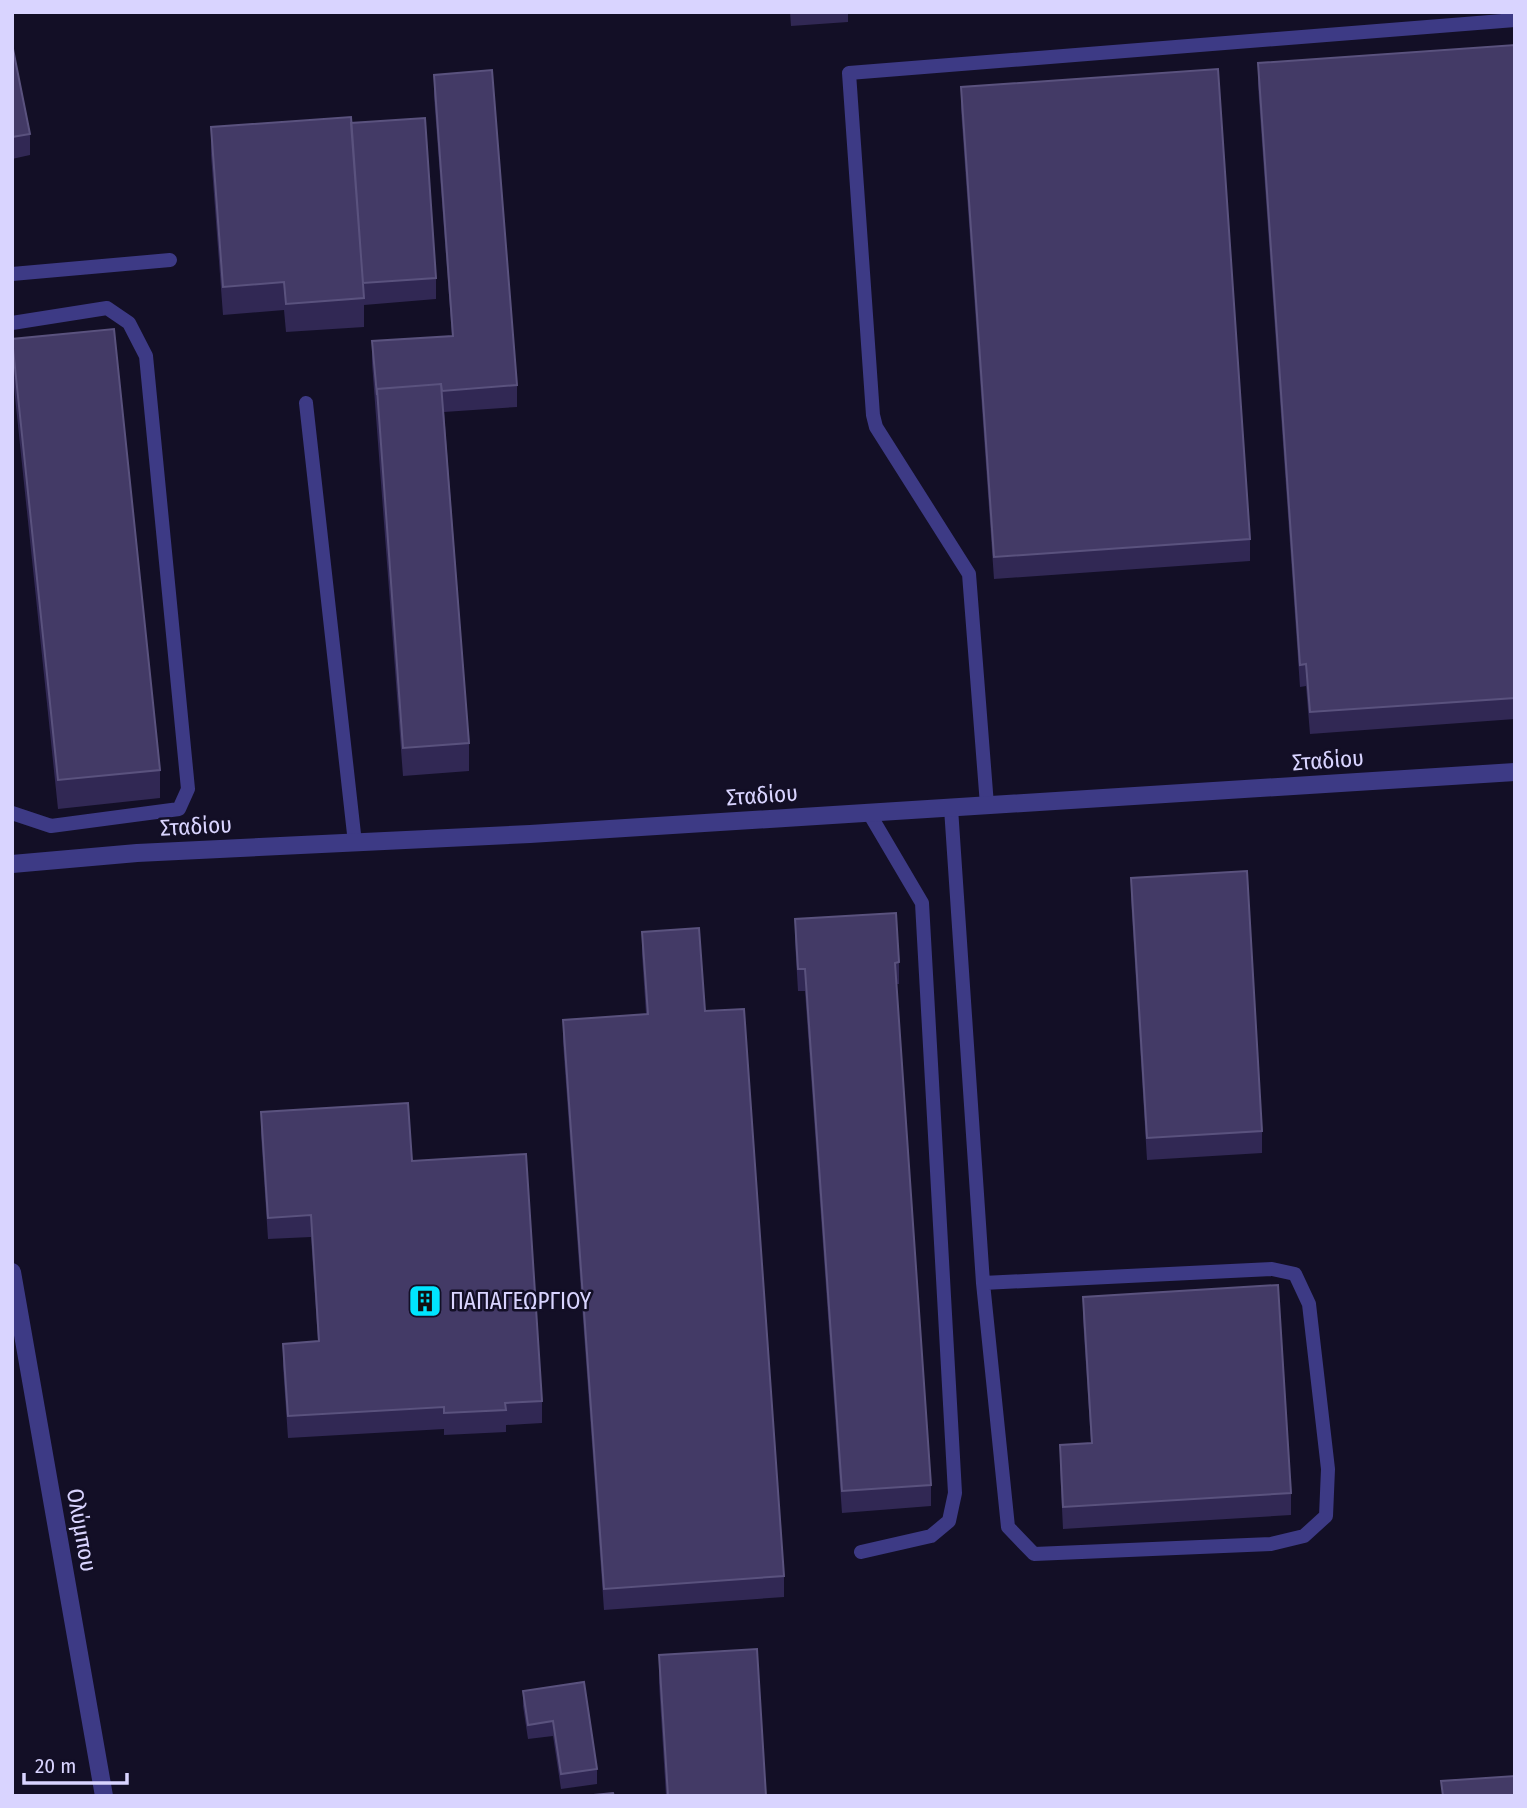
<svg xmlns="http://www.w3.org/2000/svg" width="1527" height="1808" font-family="'Fira Sans Condensed',sans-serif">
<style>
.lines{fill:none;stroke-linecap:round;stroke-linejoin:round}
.service{stroke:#3d3a85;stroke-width:14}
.minor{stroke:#3d3a85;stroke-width:18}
.tertiary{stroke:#3d3a85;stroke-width:18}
.wall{fill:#312854}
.building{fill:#433a66;stroke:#5a527e;stroke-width:2}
.labels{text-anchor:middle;stroke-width:5;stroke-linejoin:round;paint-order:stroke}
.street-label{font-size:23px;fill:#d9d4ff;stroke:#130f26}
.poi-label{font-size:23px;fill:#d9d4ff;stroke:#130f26;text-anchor:start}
</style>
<rect width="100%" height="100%" fill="#130f26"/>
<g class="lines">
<path class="service" d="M 12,274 L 170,260
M 12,323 L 107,308 L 129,323 L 146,356 L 188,789 L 179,809 L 51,826 L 12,813
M 306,403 L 355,843
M 987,805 L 969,574 L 876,427 L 873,415 L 849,73 L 1515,20
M 951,808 L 983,1283 L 1008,1527 L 1034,1554 L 1271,1544 L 1304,1536 L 1326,1516 L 1328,1469 L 1309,1304 L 1295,1274 L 1272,1269 L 983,1283
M 861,1552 L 931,1536 L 949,1521 L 955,1493 L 922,903 L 869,813"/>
<path class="minor" d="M 12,864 L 137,853 L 530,834 L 1515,772"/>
<path class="tertiary" d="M 12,1272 L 104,1796"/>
</g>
<path class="wall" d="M 790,12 L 848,12 L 848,22 L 791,26 Z
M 12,44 L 30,134 L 30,155 L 12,159 Z
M 1515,45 L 1515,719 L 1310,734 L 1306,686 L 1300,687 L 1258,85 L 1258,63 Z
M 434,75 L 517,385 L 517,407 L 444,412 L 469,743 L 469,771 L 403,776 L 372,363 L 372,341 L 452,336 L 434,96 Z
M 961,87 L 1250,539 L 1250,561 L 994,579 L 961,109 Z
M 351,123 L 436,278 L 436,299 L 364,305 L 364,327 L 286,332 L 284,310 L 223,315 L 211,155 L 211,127 Z
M 12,339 L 160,770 L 160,798 L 58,809 L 12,368 Z
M 1131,878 L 1262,1131 L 1262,1153 L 1147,1160 L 1131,899 Z
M 795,919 L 899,962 L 899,984 L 896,984 L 931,1485 L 931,1506 L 842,1513 L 805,991 L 798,991 L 795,941 Z
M 642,932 L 705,1011 L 784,1576 L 784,1597 L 604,1610 L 563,1042 L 563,1020 L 646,1014 L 642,954 Z
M 261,1112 L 412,1161 L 542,1401 L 542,1423 L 506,1425 L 506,1432 L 444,1435 L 444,1429 L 288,1438 L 283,1366 L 283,1344 L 318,1341 L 311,1237 L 268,1239 L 261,1134 Z
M 1083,1297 L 1291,1493 L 1291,1515 L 1063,1529 L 1060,1467 L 1060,1445 L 1091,1443 L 1083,1319 Z
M 659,1655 L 766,1796 L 666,1796 L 659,1683 Z
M 584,1682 L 597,1769 L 597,1784 L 561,1789 L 553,1736 L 528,1739 L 523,1706 L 523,1691 Z"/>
<path class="building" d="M 12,44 L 30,134 L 12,137 Z
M 1515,45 L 1515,698 L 1310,712 L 1306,664 L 1300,665 L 1258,63 Z
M 1218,69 L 1250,539 L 994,557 L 961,87 Z
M 492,70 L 517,385 L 442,391 L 441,384 L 377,389 L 377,395 L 372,341 L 453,336 L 434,75 Z
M 351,117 L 364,298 L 286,304 L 284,282 L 223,287 L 211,127 Z
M 425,118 L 436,278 L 363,283 L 351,123 Z
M 114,329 L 160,770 L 58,780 L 12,339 Z
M 441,384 L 469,743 L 403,748 L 377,389 Z
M 1247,871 L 1262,1131 L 1147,1138 L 1131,878 Z
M 896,913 L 899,962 L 895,963 L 931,1485 L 842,1491 L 805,969 L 798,969 L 795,919 Z
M 699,928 L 705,1011 L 744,1009 L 784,1576 L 604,1589 L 563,1020 L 648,1014 L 642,932 Z
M 408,1103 L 412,1161 L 526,1154 L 542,1401 L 505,1403 L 506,1410 L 444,1413 L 444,1407 L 288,1416 L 283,1344 L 319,1341 L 311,1215 L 268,1218 L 261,1112 Z
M 1278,1285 L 1291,1493 L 1063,1507 L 1060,1445 L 1092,1443 L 1083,1297 Z
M 757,1649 L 766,1796 L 668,1796 L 659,1655 Z
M 584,1682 L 597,1769 L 561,1774 L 553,1721 L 528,1725 L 523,1691 Z
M 1515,1776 L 1515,1796 L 1443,1796 L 1441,1781 Z
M 613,1793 L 614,1796 L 583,1796 Z"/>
<defs>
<symbol id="building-square" viewBox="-11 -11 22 22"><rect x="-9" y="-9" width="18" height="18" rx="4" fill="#00e5ff" stroke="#130f26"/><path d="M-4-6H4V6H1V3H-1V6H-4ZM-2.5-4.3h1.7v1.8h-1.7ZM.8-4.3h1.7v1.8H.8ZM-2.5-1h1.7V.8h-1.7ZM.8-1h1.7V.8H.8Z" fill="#111"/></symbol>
</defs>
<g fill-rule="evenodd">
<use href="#building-square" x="406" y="1282" width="38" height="38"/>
</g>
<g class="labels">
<g class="street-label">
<text transform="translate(1328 760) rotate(-4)" y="8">Σταδίου</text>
<text transform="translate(762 795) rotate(-4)" y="8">Σταδίου</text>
<text transform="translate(196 826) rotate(-3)" y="8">Σταδίου</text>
<text transform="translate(82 1530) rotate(80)" y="8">Ολύμπου</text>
</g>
<g class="poi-label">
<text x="450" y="1309">ΠΑΠΑΓΕΩΡΓΙΟΥ</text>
</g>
</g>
<rect width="1527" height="1808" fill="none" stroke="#d9d4ff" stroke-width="28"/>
<path d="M24 1773v10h103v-10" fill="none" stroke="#d9d4ff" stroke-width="3.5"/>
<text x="35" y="1773" font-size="21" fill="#d9d4ff" stroke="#130f26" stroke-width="5" paint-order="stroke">20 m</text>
</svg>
